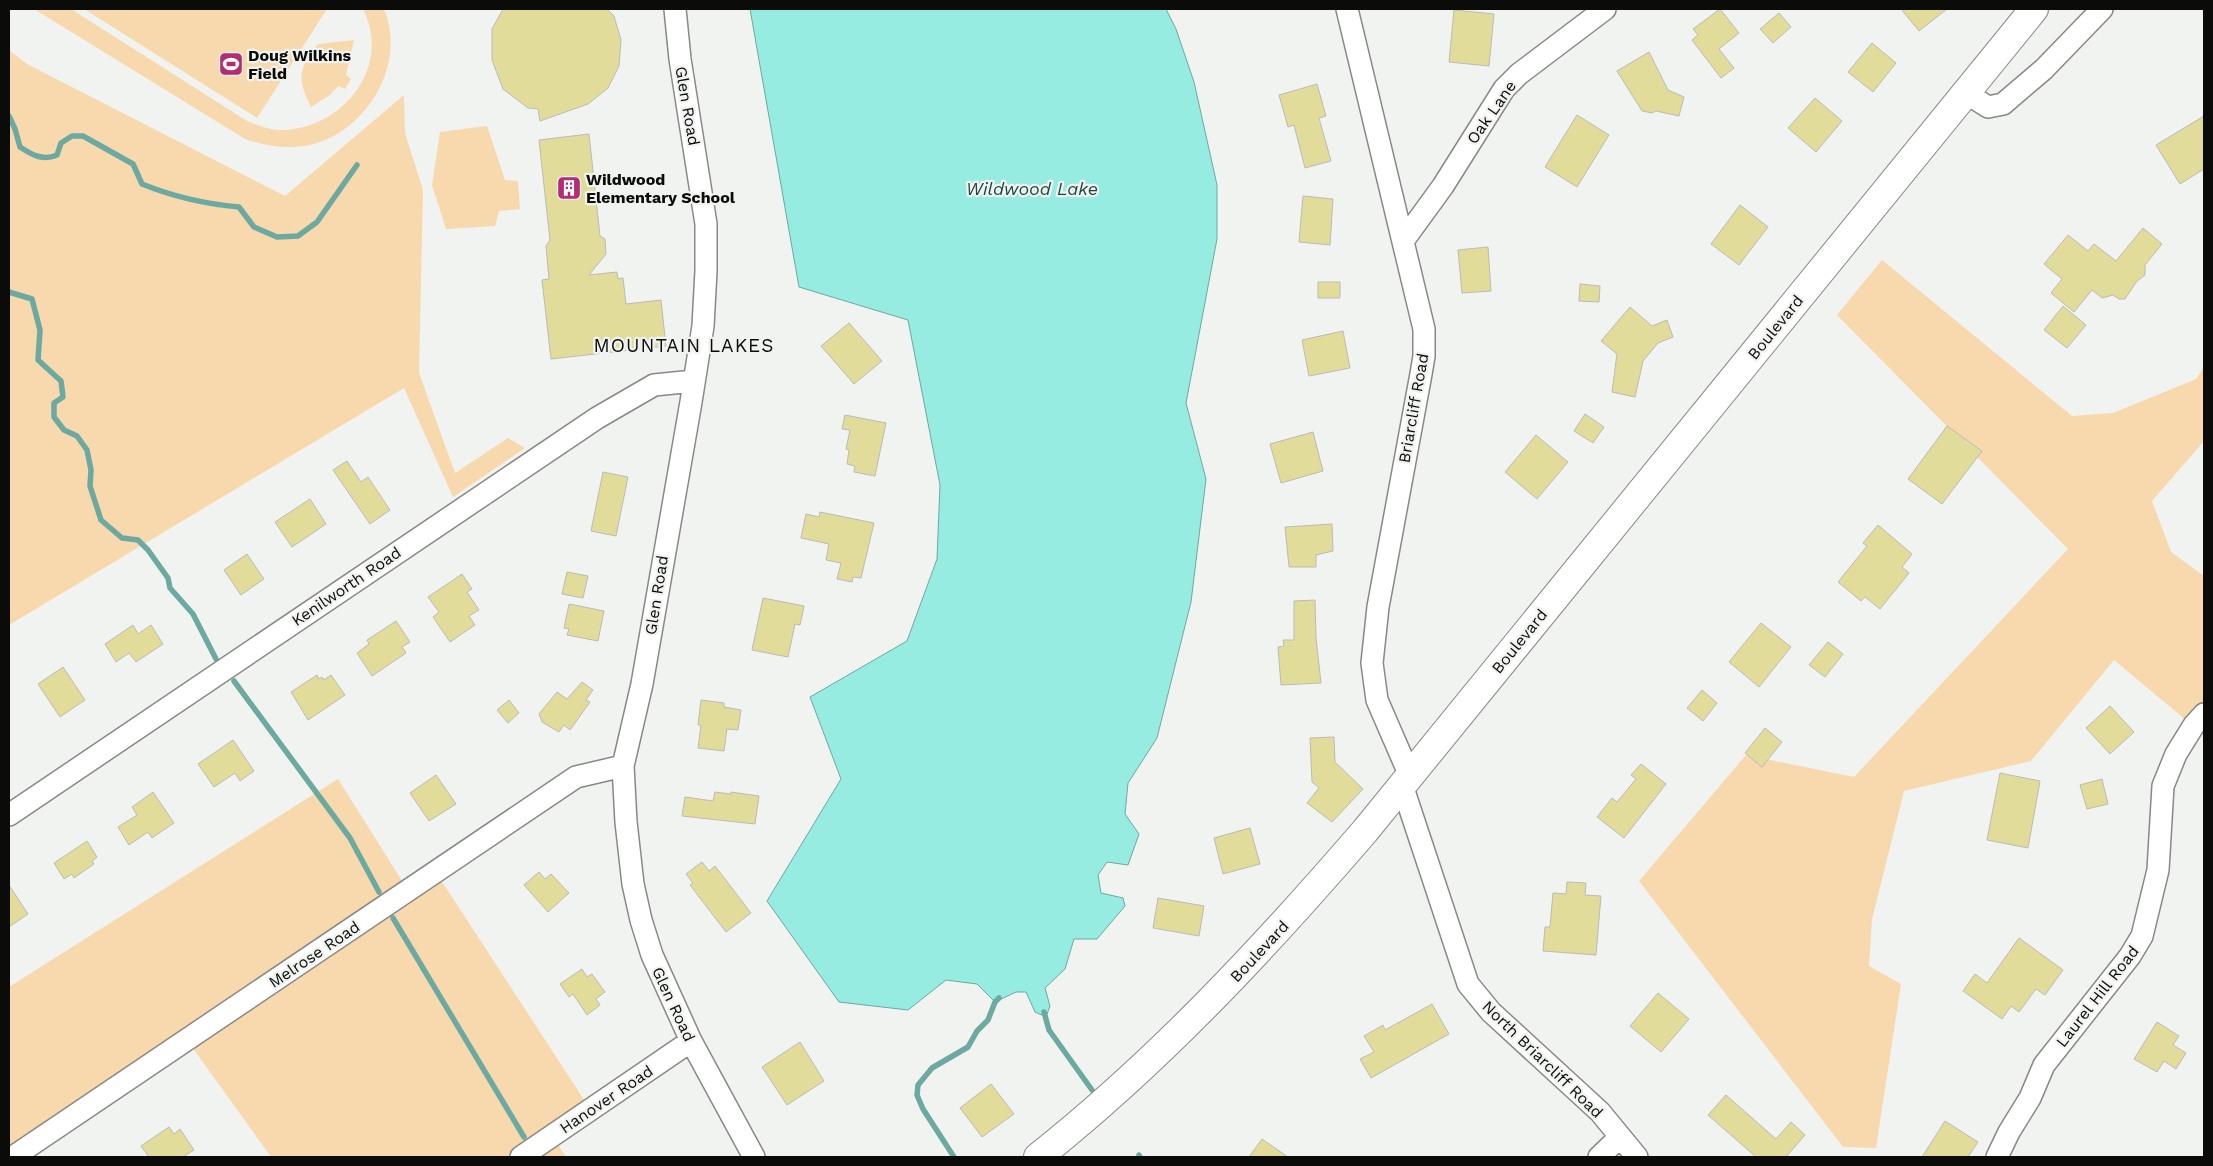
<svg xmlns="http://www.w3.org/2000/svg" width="2213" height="1166" font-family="'Work Sans',sans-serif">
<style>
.green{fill:#f8d8ad}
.water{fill:#96ece1;stroke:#6ca9a0}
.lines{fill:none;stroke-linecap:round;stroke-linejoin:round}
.stream{stroke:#6ca9a0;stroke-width:5.5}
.building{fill:#e2dc9a;stroke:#bbbbb7}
.minor-casing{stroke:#888986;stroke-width:24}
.major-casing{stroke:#888986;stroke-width:30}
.minor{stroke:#fff;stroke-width:21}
.major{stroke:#fff;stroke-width:28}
.labels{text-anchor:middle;stroke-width:4.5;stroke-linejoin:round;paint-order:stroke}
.poi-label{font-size:16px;font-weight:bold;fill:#0b0c0a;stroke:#f1f3f0;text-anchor:start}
.street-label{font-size:16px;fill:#0b0c0a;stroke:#f1f3f0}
.water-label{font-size:18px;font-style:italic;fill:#1d4541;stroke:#f1f3f0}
.quarter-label{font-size:19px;letter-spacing:1px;fill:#0b0c0a;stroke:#f1f3f0}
</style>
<rect width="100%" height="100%" fill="#f1f3f0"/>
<path class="green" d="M 34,9 L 71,9 L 247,121 C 257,125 268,130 280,130 C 341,130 393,68 363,9 L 384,9 C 406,61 371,124 320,142 C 295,151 269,147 245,139 Z
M 84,9 L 327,9 L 257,118 Z
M 354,40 L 346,75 L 351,79 L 345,89 L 338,86 L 330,95 L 311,107 C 296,77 299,69 318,44 Z
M 9,50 L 27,64 L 285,196 L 404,95 L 405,133 L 423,190 L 419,373 L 455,473 L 508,438 L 525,448 L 453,497 L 404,388 L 9,625 Z
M 487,126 L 505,180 L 518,181 L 520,209 L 499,211 L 495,226 L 446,229 L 432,185 L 440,132 Z
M 1882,260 L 2072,416 L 2113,413 L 2196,379 L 2204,367 L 2204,441 L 2152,501 L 2171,552 L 2204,576 L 2204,717 L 2193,726 L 2114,660 L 2031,761 L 1904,791 L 1872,919 L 1869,966 L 1901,984 L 1876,1148 L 1843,1147 L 1639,881 L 1746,755 L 1854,777 L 2068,549 L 1837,315 Z
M 338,779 L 409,892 L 437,874 L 592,1112 L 554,1138 L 566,1157 L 271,1157 L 187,1040 L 9,1157 L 9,987 Z"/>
<path class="water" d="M 750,9 L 1166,9 L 1176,29 L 1194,82 L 1217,185 L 1217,239 L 1186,403 L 1206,479 L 1191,602 L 1157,738 L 1128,783 L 1125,814 L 1139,834 L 1128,865 L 1107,862 L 1098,875 L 1101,893 L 1123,898 L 1125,906 L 1097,939 L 1074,939 L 1065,969 L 1045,988 L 1050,1006 L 1046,1017 L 1035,1012 L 1026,992 L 1016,992 L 995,1002 L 977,984 L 946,980 L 908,1010 L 839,1002 L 767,901 L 841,779 L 810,697 L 907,641 L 937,559 L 940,485 L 908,320 L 799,287 Z"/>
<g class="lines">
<path class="stream" d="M 9,116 L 15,129 L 20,147 C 32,155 43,161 57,155 L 61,143 L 72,136 L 83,136 L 133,164 L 142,184 C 174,197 205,204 239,207 L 254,227 L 277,237 L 298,236 L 317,222 L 357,165
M 9,292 L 32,299 L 40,330 L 38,360 L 61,381 L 63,397 L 54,403 L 54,417 L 64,430 L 77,436 L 87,450 L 91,470 L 90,486 L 101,520 L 122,538 L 138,540 L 148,550 L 168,578 L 170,588 L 193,614 L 216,659
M 234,681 L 350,838 L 379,892
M 393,918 L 524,1137
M 1044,1012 L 1049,1030 L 1092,1090
M 1139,1155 L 1140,1157
M 954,1157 L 923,1109 L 917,1095 L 918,1085 L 932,1068 L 968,1047 L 977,1031 L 988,1020 L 995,1002 L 999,998"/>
</g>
<path class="building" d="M 503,9 L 607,9 L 614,16 L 621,40 L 619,66 L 608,88 L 588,104 L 540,121 L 538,109 L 528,108 L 503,89 L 492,60 L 492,29 Z
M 1720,9 L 1739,33 L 1719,49 L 1734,68 L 1721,78 L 1692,40 L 1698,35 L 1693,29 Z
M 1901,9 L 1947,9 L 1919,31 Z
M 1454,10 L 1494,14 L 1489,66 L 1449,62 Z
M 1779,13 L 1791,27 L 1773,43 L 1760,29 Z
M 1872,43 L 1896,63 L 1873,92 L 1848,72 Z
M 1649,52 L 1668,90 L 1684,97 L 1679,116 L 1656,111 L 1652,113 L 1642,111 L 1617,71 Z
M 1317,84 L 1326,116 L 1319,118 L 1331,161 L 1305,168 L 1294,125 L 1288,127 L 1279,95 Z
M 1815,98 L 1842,121 L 1816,152 L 1788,128 Z
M 1577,115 L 1609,135 L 1577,187 L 1545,167 Z
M 2204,116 L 2204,169 L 2180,184 L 2156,145 Z
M 589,134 L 600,236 L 605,239 L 606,254 L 589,275 L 617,272 L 618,279 L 623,278 L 626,304 L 661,300 L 666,346 L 551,359 L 542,280 L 549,279 L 546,246 L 550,240 L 539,140 Z
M 1303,196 L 1333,199 L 1330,245 L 1299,242 Z
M 1740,205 L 1768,227 L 1739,265 L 1711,244 Z
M 2143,228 L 2162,244 L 2145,265 L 2145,275 L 2137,281 L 2125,299 L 2119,299 L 2113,295 L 2102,298 L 2092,290 L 2074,312 L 2051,293 L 2062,279 L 2044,264 L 2068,235 L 2088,251 L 2094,244 L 2116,261 Z
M 1488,247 L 1491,291 L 1462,293 L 1458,250 Z
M 1318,282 L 1340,282 L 1340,298 L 1318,298 Z
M 1580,284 L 1600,286 L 1599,302 L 1579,301 Z
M 2063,306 L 2086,325 L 2067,348 L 2044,330 Z
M 1630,307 L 1652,326 L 1667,320 L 1673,337 L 1658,343 L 1643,361 L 1635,397 L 1612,392 L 1617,354 L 1601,341 Z
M 849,323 L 882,361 L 854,384 L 821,346 Z
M 1343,331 L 1350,368 L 1309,376 L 1302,340 Z
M 1585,414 L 1604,427 L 1593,443 L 1574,431 Z
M 845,415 L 886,423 L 875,476 L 854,472 L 855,466 L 847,464 L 849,450 L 846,449 L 850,430 L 842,429 Z
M 1947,426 L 1982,451 L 1942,504 L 1908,479 Z
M 1313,432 L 1323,471 L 1281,483 L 1270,444 Z
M 1536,435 L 1568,462 L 1537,499 L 1505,472 Z
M 347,461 L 361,482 L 368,477 L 390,510 L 370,524 L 333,470 Z
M 603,472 L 628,477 L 616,536 L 591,531 Z
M 310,499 L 326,524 L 292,547 L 275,522 Z
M 820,512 L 874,523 L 861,578 L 853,577 L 852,582 L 837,579 L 841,563 L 826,560 L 829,544 L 801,538 L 806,514 L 819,517 Z
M 1332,524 L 1333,551 L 1316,555 L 1316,567 L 1289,567 L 1285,527 Z
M 1878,525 L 1912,554 L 1902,567 L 1909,573 L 1880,609 L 1865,597 L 1861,601 L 1838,582 L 1867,546 L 1863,543 Z
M 247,554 L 264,579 L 241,595 L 224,570 Z
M 567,572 L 588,576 L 583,598 L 562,594 Z
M 462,574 L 472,589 L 467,592 L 479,610 L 469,616 L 475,625 L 450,642 L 433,617 L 439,612 L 428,597 Z
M 763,598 L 804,606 L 800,625 L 795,624 L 788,657 L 752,650 Z
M 1315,600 L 1316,638 L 1321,683 L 1281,685 L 1278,647 L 1284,646 L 1283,640 L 1294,640 L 1294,601 Z
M 569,604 L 604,611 L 598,641 L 567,635 L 569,629 L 564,628 Z
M 396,621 L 410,642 L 402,647 L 406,653 L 372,676 L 357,653 L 369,644 L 367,640 Z
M 1761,623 L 1791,647 L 1759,687 L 1729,662 Z
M 133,625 L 138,634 L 151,625 L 163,644 L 136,662 L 129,653 L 116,662 L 105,644 Z
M 1828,642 L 1843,654 L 1825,677 L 1809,665 Z
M 63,667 L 85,700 L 60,717 L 38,684 Z
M 317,675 L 319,679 L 322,677 L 324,680 L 331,675 L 345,695 L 308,720 L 291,692 Z
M 582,682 L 593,690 L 586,700 L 590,702 L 570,730 L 564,725 L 559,732 L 542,722 L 539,714 L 557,692 L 567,699 Z
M 1702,690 L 1717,703 L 1703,721 L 1687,708 Z
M 509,700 L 519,713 L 508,723 L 497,710 Z
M 701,700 L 724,703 L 724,707 L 741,710 L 738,730 L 727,729 L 724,751 L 698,748 L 701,725 L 698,725 Z
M 2110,706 L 2134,732 L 2110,754 L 2086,728 Z
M 1765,728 L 1782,742 L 1762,767 L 1745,753 Z
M 1334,737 L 1335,762 L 1363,789 L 1332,822 L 1307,803 L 1319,788 L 1312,782 L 1310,738 Z
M 233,740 L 254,771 L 240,781 L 235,773 L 214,787 L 198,764 Z
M 1641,764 L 1666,784 L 1624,838 L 1597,817 L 1612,798 L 1617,802 L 1636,779 L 1631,775 Z
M 2000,773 L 2040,781 L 2028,848 L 1987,840 Z
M 436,775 L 456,804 L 429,821 L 410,793 Z
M 2102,779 L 2108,804 L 2087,809 L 2080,785 Z
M 153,792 L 174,823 L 152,838 L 148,832 L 129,845 L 118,827 L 137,815 L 132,807 Z
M 715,792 L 731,794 L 731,792 L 759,796 L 755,824 L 682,816 L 685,797 L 713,801 Z
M 1250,828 L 1260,864 L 1223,874 L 1214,838 Z
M 87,841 L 97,857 L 92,861 L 94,864 L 74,878 L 72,874 L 64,879 L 54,863 Z
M 702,862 L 709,871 L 715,866 L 751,913 L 726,932 L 690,885 L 693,883 L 686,874 Z
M 539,872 L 545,879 L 551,874 L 569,893 L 548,912 L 524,885 Z
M 1567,882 L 1586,883 L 1585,895 L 1601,896 L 1596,955 L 1543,951 L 1545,927 L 1550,927 L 1553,893 L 1566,894 Z
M 9,885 L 28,914 L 9,927 Z
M 1158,898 L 1204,906 L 1199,936 L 1153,928 Z
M 2019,938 L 2063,970 L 2045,995 L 2036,989 L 2019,1012 L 2011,1006 L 2002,1019 L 1963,991 L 1975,974 L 1987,983 Z
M 582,969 L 587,977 L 592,974 L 605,992 L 596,999 L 600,1005 L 587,1015 L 573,994 L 569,997 L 560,984 Z
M 1658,993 L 1689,1019 L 1661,1052 L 1630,1026 Z
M 1432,1004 L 1449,1034 L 1371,1078 L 1360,1059 L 1374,1052 L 1364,1036 L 1383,1025 L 1385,1030 Z
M 2157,1022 L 2179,1036 L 2173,1045 L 2186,1053 L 2176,1069 L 2164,1061 L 2157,1072 L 2134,1059 Z
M 800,1042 L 824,1081 L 787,1105 L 762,1067 Z
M 991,1084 L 1014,1114 L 982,1137 L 960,1108 Z
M 1726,1095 L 1776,1139 L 1791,1122 L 1805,1135 L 1786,1157 L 1756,1157 L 1708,1115 Z
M 1945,1121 L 1978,1142 L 1968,1157 L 1922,1157 Z
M 169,1127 L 174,1134 L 180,1129 L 194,1150 L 183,1157 L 149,1157 L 141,1146 Z
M 1262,1139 L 1288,1157 L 1249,1157 Z"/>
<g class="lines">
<defs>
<path id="minor" d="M 675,9 L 680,59 L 706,224 L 706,271 L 703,326 L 691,402 L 642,684 L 623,766 L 626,822 L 633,884 L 641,920 L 652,955 L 691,1041 L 754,1157
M 1347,9 L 1424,329 L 1424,356 L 1421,374 L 1378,607 L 1372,663 L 1377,700 L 1410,776
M 1966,93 L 1988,107 L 2003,104 L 2044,69 L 2102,9
M 1403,241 L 1443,186 L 1504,89 L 1519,74 L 1605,9
M 1402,785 L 1468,984 L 1491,1012 L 1600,1112 L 1637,1157
M 9,815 L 597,418 L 654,385 L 694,381
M 13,1157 L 576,777 L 623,766
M 521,1157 L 691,1041
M 1599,1157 L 1620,1137
M 1997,1157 L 2009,1132 L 2030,1098 L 2044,1065 L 2130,956 L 2142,936 L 2158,870 L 2163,786 L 2176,754 L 2194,725 L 2204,714"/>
<path id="major" d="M 1038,1157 C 1159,1061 1264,948 1365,831 L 2034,9"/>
</defs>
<use href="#minor" class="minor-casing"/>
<use href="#major" class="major-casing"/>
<use href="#minor" class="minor"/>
<use href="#major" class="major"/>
</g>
<defs>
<symbol id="stadium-square" viewBox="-11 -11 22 22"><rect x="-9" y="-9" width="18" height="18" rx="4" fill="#b22d73" stroke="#f1f3f0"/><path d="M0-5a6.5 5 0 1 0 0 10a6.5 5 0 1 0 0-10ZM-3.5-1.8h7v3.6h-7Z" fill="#fff"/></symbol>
<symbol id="building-square" viewBox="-11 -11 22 22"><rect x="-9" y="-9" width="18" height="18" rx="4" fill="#b22d73" stroke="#f1f3f0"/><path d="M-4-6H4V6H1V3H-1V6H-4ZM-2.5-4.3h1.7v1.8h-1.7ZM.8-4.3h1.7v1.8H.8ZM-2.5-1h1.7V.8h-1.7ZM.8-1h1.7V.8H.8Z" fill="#fff"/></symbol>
</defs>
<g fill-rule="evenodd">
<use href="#stadium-square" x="217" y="50" width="28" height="28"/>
<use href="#building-square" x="555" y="174" width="28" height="28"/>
</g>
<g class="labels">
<g class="poi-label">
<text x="248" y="61">Doug Wilkins<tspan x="248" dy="18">Field</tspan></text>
<text x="586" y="185">Wildwood<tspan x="586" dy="18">Elementary School</tspan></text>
</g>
<g class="street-label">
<text transform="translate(688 106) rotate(80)" y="6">Glen Road</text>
<text transform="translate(1491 112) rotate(-55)" y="6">Oak Lane</text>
<text transform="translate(1775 327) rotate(-51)" y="6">Boulevard</text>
<text transform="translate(1413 408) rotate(-80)" y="6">Briarcliff Road</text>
<text transform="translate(346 586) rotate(-34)" y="6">Kenilworth Road</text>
<text transform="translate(656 595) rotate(-81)" y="6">Glen Road</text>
<text transform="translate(1519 641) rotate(-51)" y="6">Boulevard</text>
<text transform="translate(1259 951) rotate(-47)" y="6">Boulevard</text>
<text transform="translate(314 954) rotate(-34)" y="6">Melrose Road</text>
<text transform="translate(2097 996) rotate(-52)" y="6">Laurel Hill Road</text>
<text transform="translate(674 1004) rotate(65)" y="6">Glen Road</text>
<text transform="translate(1543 1059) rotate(44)" y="6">North Briarcliff Road</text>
<text transform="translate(606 1099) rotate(-34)" y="6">Hanover Road</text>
</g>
<g class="water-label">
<text x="1032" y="195">Wildwood Lake</text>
</g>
<g class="quarter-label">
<text x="684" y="352">MOUNTAIN LAKES</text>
</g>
</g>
<rect width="2213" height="1166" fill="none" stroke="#0b0c0a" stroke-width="20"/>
</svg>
